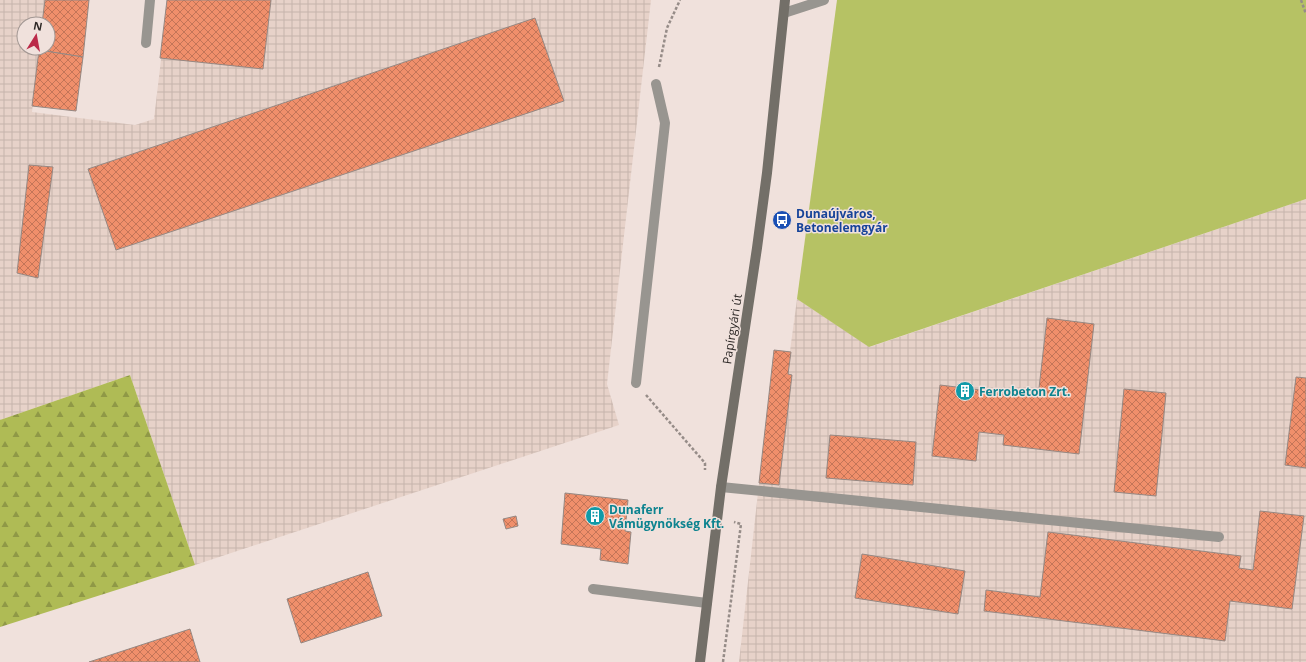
<svg xmlns="http://www.w3.org/2000/svg" width="1306" height="662" font-family="'Open Sans',sans-serif">
	<defs>
		<pattern id="industrial-grid" width="8" height="8" patternUnits="userSpaceOnUse"><rect width="8" height="8" fill="#e7d2c9"/><path d="M0 4h8M4 0v8" fill="none" stroke="#c6b4ac"/></pattern>
		<pattern id="forest-firs" width="22" height="20" patternUnits="userSpaceOnUse"><rect width="22" height="20" fill="#afbb55"/><path d="M5 1l3.5 6h-7zM16 11l3.5 6h-7z" fill="#8f9846"/></pattern>
		<pattern id="building-cross-hatch" width="8" height="8" patternUnits="userSpaceOnUse"><rect width="8" height="8" fill="#f08f6b"/><path d="M0 0l8 8M0 8l8-8" fill="none" stroke="#c37558"/></pattern>
	</defs>
	<rect width="100%" height="100%" fill="#f0e1dc"/>
	<g fill="url(#industrial-grid)" fill-rule="evenodd">
		<path d="M0,0h89l-6,57 -44,-7 -7,62 103,13 19,-6 14,-119h483l-44,384 12,41 -424,140 -65,-190 -130,45zM24,24h24v24h-24z"/>
		<polygon points="1306,199 1306,662 739,662 774,350 790,351 797,299 870,347"/>
	</g>
	<polygon fill="url(#forest-firs)" points="130,375 195,565 0,627 0,420"/>
	<polygon fill="#b6c264" points="837,0 1306,0 1306,199 869,347 797,299"/>
	<g fill="url(#building-cross-hatch)" stroke="#958883">
		<polygon points="45,0 89,0 83,57 39,50 39,48 48,48 48,24 42,24"/>
		<polygon points="167,0 271,0 263,69 160,58"/>
		<polygon points="535,18 564,101 116,250 88,169"/>
		<polygon points="39,50 83,57 76,111 32,106"/>
		<polygon points="29,165 53,167 38,278 17,273"/>
		<polygon points="1047,318 1094,324 1079,454 1003,445 1004,435 979,432 976,461 932,456 940,385 1038,397"/>
		<polygon points="774,350 791,352 788,374 792,375 779,485 759,483"/>
		<polygon points="1296,377 1306,378 1306,468 1285,465"/>
		<polygon points="1124,389 1166,393 1156,496 1114,492"/>
		<polygon points="830,435 916,442 913,485 826,478"/>
		<polygon points="565,493 628,500 625,531 631,532 628,564 600,560 601,549 561,544"/>
		<polygon points="1260,511 1304,516 1292,609 1230,601 1225,641 984,611 986,590 1040,597 1048,532 1241,556 1239,568 1253,570"/>
		<polygon points="516,516 518,526 506,529 503,519"/>
		<polygon points="862,554 965,571 958,614 855,598"/>
		<polygon points="368,572 382,616 301,643 287,599"/>
		<polygon points="190,629 200,662 89,662"/>
	</g>
	<g fill="none" stroke-linecap="round" stroke-linejoin="round">
		<g stroke="#968c88" stroke-width="2.5" stroke-dasharray="3 2" stroke-linecap="butt">
			<polyline points="1301,0 1306,14"/>
			<polyline points="659,67 667,28 680,0"/>
			<polyline points="646,395 705,463 705,470"/>
			<polyline points="723,662 741,524 734,522"/>
		</g>
		<g stroke="#989590" stroke-width="10">
			<polyline points="784,13 824,0"/>
			<polyline points="146,43 150,0"/>
			<polyline points="636,383 665,123 656,84"/>
			<polyline points="721,487 1219,537"/>
			<polyline points="593,589 707,603"/>
		</g>
		<polyline stroke="#736f68" stroke-width="10" points="700,662 721,487 757,248 767,173 785,0"/>
	</g>
	<defs>
		<g id="bus-disc" transform="scale(1)"><circle r="9.5" fill="#1a4fb4" stroke="#f0e1dc"/><path d="M-5-6H5V4H4V6H2V4H-2V6H-4V4H-5ZM-3.5-4V0h7V-4ZM-3.5 1.2v1.5H-2V1.2ZM2 1.2v1.5H3.5V1.2Z" fill="#fff"/></g>
		<g id="building-disc" transform="scale(1)"><circle r="9.5" fill="#0f9aa8" stroke="#f0e1dc"/><path d="M-4-6H4V6H1V3H-1V6H-4ZM-2.5-4.3h1.7v1.8h-1.7ZM.8-4.3h1.7v1.8H.8ZM-2.5-1h1.7V.8h-1.7ZM.8-1h1.7V.8H.8Z" fill="#fff"/></g>
	</defs>
	<g fill-rule="evenodd">
		<use href="#bus-disc" x="782" y="220"/>
		<use href="#building-disc" x="965" y="391"/>
		<use href="#building-disc" x="595" y="516"/>
	</g>
	<g text-anchor="middle" dominant-baseline="central" stroke-width="3" stroke-linejoin="round" paint-order="stroke">
		<g font-size="12" font-weight="bold" fill="#164399" stroke="#f0e1dc" text-anchor="start">
			<text x="796" y="213">Dunaújváros,<tspan x="796" dy="14">Betonelemgyár</tspan></text>
		</g>
		<g font-size="12" fill="#2d2826" stroke="#f0e1dc">
			<text transform="translate(732 329) rotate(-81)">Papírgyári út</text>
		</g>
		<g font-size="12" font-weight="bold" fill="#0d838f" stroke="#f0e1dc" text-anchor="start">
			<text x="979" y="391">Ferrobeton Zrt.</text>
			<text x="609" y="509">Dunaferr<tspan x="609" dy="14">Vámügynökség Kft.</tspan></text>
		</g>
	</g>
	<g transform="translate(36 36) rotate(11)"><circle r="19" fill="#f0e1dc" stroke="#a29793"/>
	<path d="M0-3L7 15L0 10L-7 15Z" fill="#bb2a49"/>
	<text y="-6" font-size="11" font-weight="bold" text-anchor="middle" fill="#2d2826">N</text>
	</g>
</svg>
